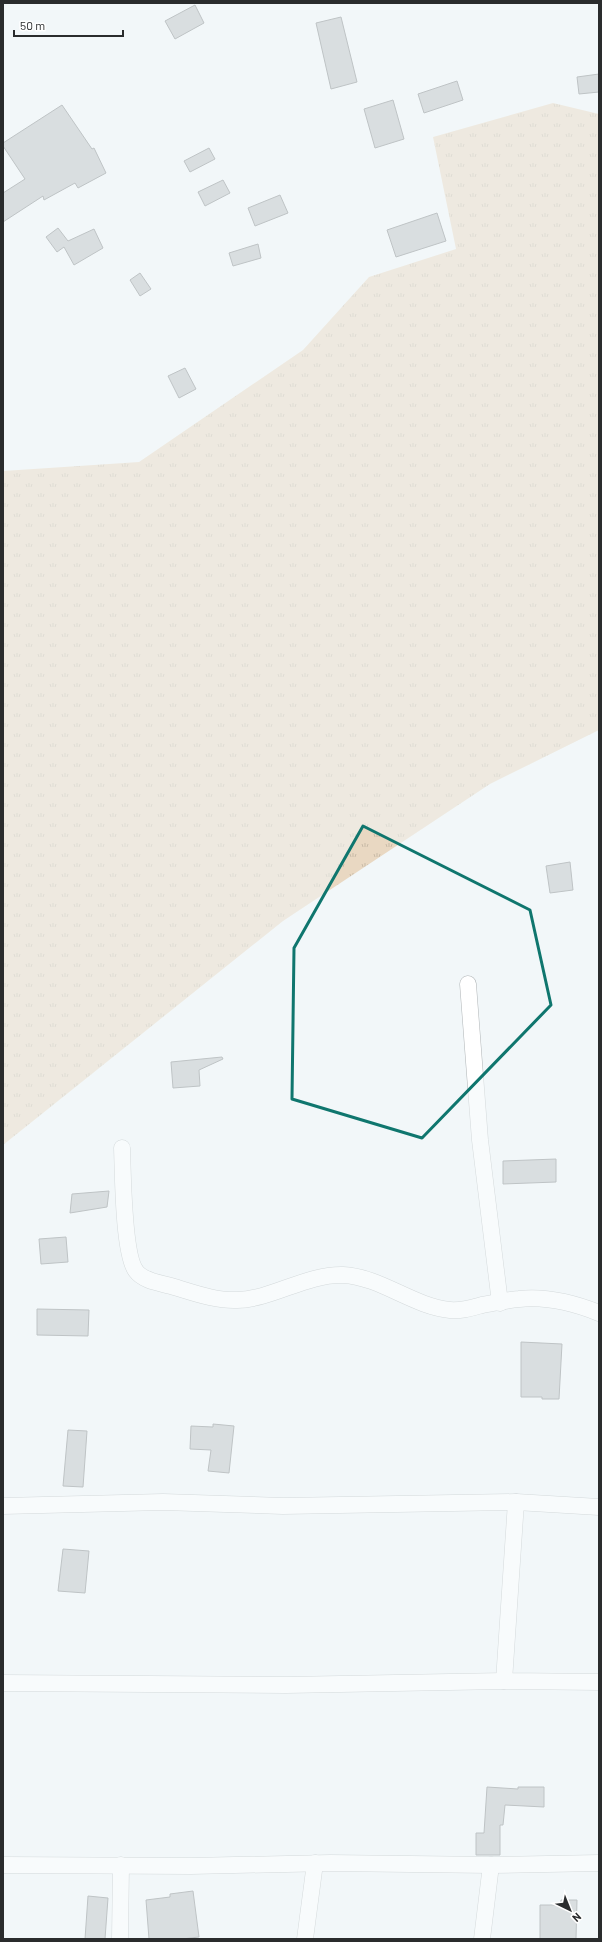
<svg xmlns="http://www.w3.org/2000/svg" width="602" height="1942" font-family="Barlow,sans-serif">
	<defs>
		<pattern id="grass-tufts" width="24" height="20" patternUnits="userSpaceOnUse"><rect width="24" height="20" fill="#e9d8c2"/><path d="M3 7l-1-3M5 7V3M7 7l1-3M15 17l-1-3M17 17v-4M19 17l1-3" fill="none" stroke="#c8baa7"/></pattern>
	</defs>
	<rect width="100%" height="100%" fill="#f2f7f9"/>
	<polygon fill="url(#grass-tufts)" points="553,103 599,114 599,730 490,784 283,921 3,1145 3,471 139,462 303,350 369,277 456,249 433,137"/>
	<g fill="#babfc1" stroke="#808486">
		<polygon points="195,5 204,23 175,39 165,21"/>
		<polygon points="341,17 357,82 331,89 316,23"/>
		<polygon points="599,74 599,92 579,94 577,77"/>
		<polygon points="457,81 463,100 424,113 418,94"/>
		<polygon points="393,100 404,139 375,148 364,109"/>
		<polygon points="62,105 92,149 94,148 106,173 78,188 75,183 44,200 43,196 3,222 3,193 25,179 3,146 3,143"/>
		<polygon points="209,148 215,159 190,172 184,161"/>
		<polygon points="223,180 230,193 205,206 198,192"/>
		<polygon points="280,195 288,213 255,226 248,208"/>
		<polygon points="437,213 446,241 396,257 387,230"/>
		<polygon points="58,228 68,241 94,229 103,248 74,265 64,247 57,252 46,237"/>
		<polygon points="258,244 261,258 233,266 229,253"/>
		<polygon points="140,273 151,289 140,296 130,280"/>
		<polygon points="185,368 196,389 179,398 168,376"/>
		<polygon points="570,862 573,890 550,893 546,866"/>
		<polygon points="222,1057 223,1059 199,1070 200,1086 173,1088 171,1062"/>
		<polygon points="556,1159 556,1182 503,1184 503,1161"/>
		<polygon points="109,1191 107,1207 70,1213 72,1194"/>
		<polygon points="66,1237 68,1262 41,1264 39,1239"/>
		<polygon points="37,1309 89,1310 88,1336 37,1335"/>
		<polygon points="521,1342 562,1344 559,1399 542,1399 542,1397 521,1397"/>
		<polygon points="213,1424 234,1426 229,1473 208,1471 211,1450 190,1449 191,1426 213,1427"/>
		<polygon points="68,1430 87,1431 83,1487 63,1486"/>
		<polygon points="63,1549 89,1551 85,1593 58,1591"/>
		<polygon points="487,1787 518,1789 518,1787 544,1787 544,1807 505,1805 503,1825 500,1825 500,1855 476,1855 476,1833 484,1833"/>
		<polygon points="193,1891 199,1937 182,1939 149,1939 146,1900 170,1897 170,1894"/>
		<polygon points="88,1896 108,1898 105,1939 85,1939"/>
		<polygon points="561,1900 577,1900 576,1939 540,1939 540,1905 560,1905"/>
	</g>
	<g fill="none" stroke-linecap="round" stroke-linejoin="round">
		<g stroke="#b0b5b7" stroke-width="17">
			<g id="minor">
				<polyline points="468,984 480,1140 500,1303"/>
				<path d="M122,1148c1,24 1,106 14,123 7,10 24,12 35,15 21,6 44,15 66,14 36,-1 69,-26 106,-25 38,2 69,31 107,35 12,1 21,-2 32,-5 12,-2 25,-5 37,-6 27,-3 55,4 80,14"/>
				<polyline points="516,1502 504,1681 599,1682"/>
				<polyline points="3,1506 163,1502 283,1506 516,1502 599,1507"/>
				<polyline points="3,1683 286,1685 504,1681"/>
				<polyline points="3,1865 191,1866 330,1863 491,1865 599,1863"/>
				<polyline points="120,1939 121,1865"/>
				<polyline points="305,1939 315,1863"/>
				<polyline points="482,1939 491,1865"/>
			</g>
		</g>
		<use href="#minor" stroke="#fff" stroke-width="16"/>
	</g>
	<path d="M0 0H602V1942H0ZM363,826l167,84 21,95 -129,133 -130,-39 2,-151z" fill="#f2f7f9" fill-opacity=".55" fill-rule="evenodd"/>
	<path fill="none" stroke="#0f766e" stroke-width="3" stroke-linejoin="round" d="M363,826l167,84 21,95 -129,133 -130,-39 2,-151z"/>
	<rect width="602" height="1942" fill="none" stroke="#2a2c2d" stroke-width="8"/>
	<g transform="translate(570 1910) rotate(137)" stroke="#ffffff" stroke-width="3" paint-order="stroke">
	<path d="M0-3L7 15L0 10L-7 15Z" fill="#2a2c2d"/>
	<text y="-6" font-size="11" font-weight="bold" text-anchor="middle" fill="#2a2c2d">N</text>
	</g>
	<path d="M14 30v6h109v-6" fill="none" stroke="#2a2c2d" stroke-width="2"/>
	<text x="20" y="30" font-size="12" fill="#2a2c2d" stroke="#ffffff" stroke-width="3" paint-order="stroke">50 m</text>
</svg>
